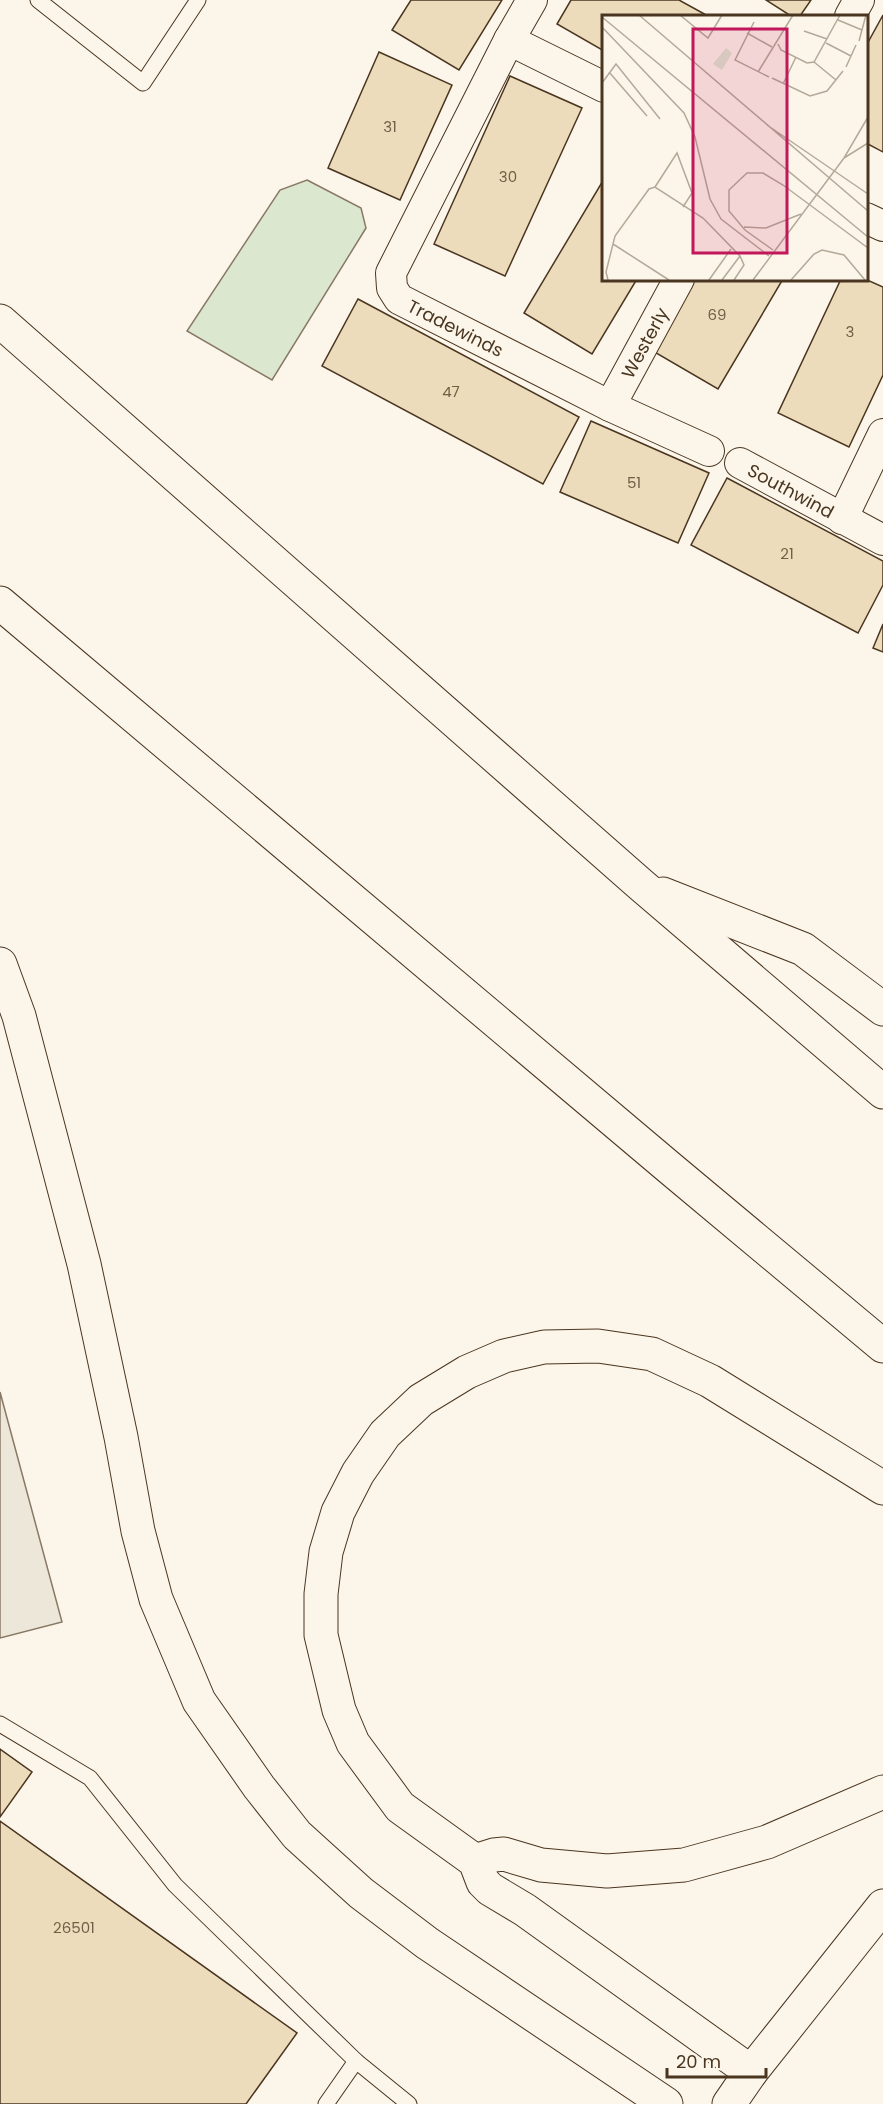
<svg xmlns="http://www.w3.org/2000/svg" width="883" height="2104" font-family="Poppins,sans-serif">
	<rect width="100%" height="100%" fill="#fbf6e9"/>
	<polygon fill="#dce7d0" stroke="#887966" stroke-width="1.5" points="307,180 361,208 366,228 272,380 187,331 280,190"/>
	<polygon fill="#ede7d9" stroke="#887966" stroke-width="1.5" points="0,1392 62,1622 0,1638"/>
	<g fill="#ecdcbc" stroke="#4a3520" stroke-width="1.5">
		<polygon points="411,0 502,0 459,70 392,30"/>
		<polygon points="571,0 679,0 708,16 604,16 604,51 557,24"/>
		<polygon points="766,0 811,0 800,16 791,16"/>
		<polygon points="883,15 883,152 866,143 866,46"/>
		<polygon points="379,52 452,85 400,200 328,168"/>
		<polygon points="510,76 582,108 505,276 434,244"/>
		<polygon points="604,179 604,279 637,279 592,354 524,313"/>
		<polygon points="693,279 783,279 718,389 651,350"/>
		<polygon points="841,279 865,279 883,287 883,375 849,447 778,413"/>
		<polygon points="358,299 579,417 543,484 322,366"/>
		<polygon points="591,421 709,473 678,543 560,492"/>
		<polygon points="727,478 883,561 883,585 858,633 691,545"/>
		<polygon points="883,624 883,652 873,648"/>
		<polygon points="0,1749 32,1772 0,1817"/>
		<polygon points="0,1821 297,2033 246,2104 0,2104"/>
	</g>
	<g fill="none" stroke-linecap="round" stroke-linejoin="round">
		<g stroke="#4a3520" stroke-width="17">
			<g id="lane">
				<polyline points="38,0 143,83 198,0"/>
				<polyline points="0,1724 90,1778 175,1885 356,2061 409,2104"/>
				<polyline points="326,2104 356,2061"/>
			</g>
		</g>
		<g stroke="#4a3520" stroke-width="32">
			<g id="street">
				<path id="s1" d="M532,0l-23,40 -118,233 1,15 7,11 211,107 99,45"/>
				<polyline points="850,16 859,0"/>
				<polyline points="509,40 604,87"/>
				<polyline points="866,218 883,226"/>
				<path id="s2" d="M610,406l69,-127"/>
				<path id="s3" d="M740,463l143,77"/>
				<polyline points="842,519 883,434"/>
			</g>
		</g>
		<g stroke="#4a3520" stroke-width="35">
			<polyline id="primary" points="729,2104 751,2072 883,1906"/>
		</g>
		<g stroke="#4a3520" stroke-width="35">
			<g id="highway">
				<polyline points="0,321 640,884 883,1092"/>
				<polyline points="0,603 671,1169 883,1346"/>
				<polyline points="663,894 803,949 883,1009"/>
				<polyline points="0,964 19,1016 84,1264 121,1437 138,1531 156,1599 199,1701 259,1787 297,1835 361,1893 427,1943 666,2104"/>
				<polyline points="475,1861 494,1855 504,1854 541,1865 607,1871 684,1865 767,1842 883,1792"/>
				<polyline points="751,2072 525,1910 490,1889 483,1882 475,1861 400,1807 353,1743 339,1710 321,1635 321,1594 326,1552 338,1512 358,1473 385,1434 421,1400 467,1372 504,1356 544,1347 598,1346 652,1354 710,1381 883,1488"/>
			</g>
		</g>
		<use href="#lane" stroke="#fbf6e9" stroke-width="15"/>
		<use href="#street" stroke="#fbf6e9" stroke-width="30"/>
		<use href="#primary" stroke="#fbf6e9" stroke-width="33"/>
		<use href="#highway" stroke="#fbf6e9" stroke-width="33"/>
	</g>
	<g text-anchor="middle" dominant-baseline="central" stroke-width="4.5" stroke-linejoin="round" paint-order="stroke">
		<g font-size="15" fill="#725f47">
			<text x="390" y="126">31</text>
			<text x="508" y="176">30</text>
			<text x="717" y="314">69</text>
			<text x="850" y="331">3</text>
			<text x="451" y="391">47</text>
			<text x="634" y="482">51</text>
			<text x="787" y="553">21</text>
			<text x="74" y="1927">26501</text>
		</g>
		<g font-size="18" fill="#4a3520" stroke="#fbf6e9">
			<text stroke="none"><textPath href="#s1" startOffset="399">Tradewinds</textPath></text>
			<text stroke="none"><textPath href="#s2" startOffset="72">Westerly</textPath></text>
			<text stroke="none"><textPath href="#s3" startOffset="58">Southwind</textPath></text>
		</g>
	</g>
	<g transform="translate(602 15)">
		<rect width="266" height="266" fill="#fbf6e9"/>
		<path d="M124,33l6,5 -10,17 -9,-6z" fill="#dce7d0"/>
		<path fill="none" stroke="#b4a999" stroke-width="1.5" d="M37,0l229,196M78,0l28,23 14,-23M0,2l266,220M236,5l24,10M152,7l-19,38 34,17M0,12l82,86 11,24 15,62 11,20 48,37M202,16l23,8M145,18l25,14M257,26l7,-26M224,28l25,13M176,29l3,6 26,13 7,-1 26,-47M212,47l22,18M244,52l10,-22M7,57l38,44M156,57l35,-57M170,63l38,18 17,-5 16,-20M0,68l14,-19 44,55M181,69l13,-27M165,110l101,69M242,143l24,-15M53,172l22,-34 15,40 -9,14M142,212l22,1 35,-14M11,229l56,36M171,235l-28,-20 -16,-19v-21l18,-17h16l20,12 85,63M6,265l-2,-8 9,-36 34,-47 6,-2 48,31 37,38 4,9 -10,15M107,265l22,-31M120,265l18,-24M151,265l91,-122 24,-41M189,265l23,-26 8,-4 22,5 21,25"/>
		<path fill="#c2185b" fill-opacity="0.15" stroke="#c2185b" stroke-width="3" d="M91,14h94v224h-94z"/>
		<rect width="266" height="266" fill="none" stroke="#4a3520" stroke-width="3"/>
	</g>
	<path d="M667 2068v9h99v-9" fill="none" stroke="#4a3520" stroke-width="3"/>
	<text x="676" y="2068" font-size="18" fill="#4a3520" stroke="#fbf6e9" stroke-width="4.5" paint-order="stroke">20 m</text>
</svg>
